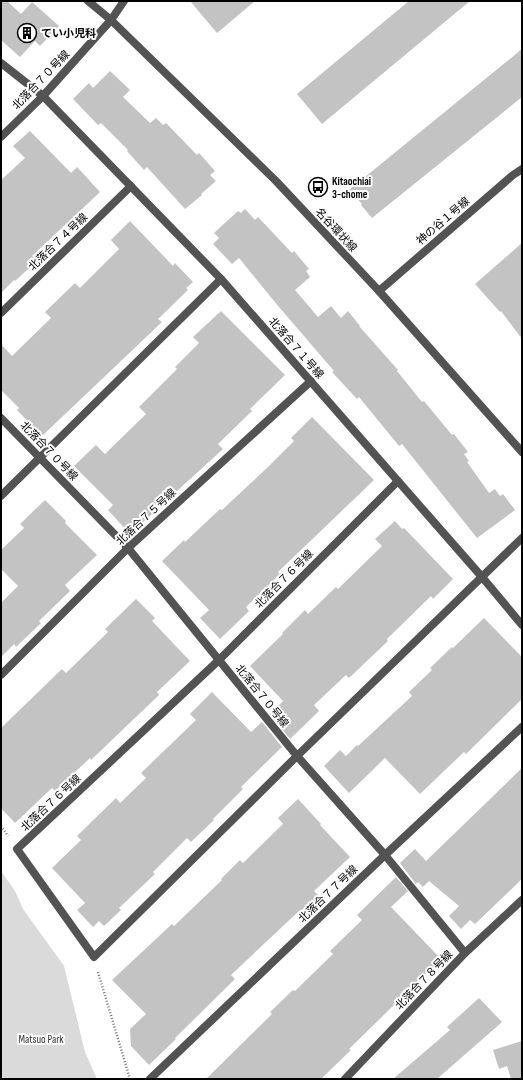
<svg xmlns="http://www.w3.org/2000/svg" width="523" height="1080" font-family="'Sofia Sans Condensed','Noto Sans JP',sans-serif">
	<rect width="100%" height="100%" fill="#fff"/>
	<polygon fill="#dadada" points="1,871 15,891 23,909 64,966 85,1052 97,1079 1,1079"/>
	<g fill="#c3c3c3">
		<polygon points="1,1 7,1 21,14 32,2 59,26 40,46 35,41 20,57 1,40"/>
		<polygon points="190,1 255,1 217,33"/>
		<polygon points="409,1 470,1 322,124 297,94"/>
		<polygon points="522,49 522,97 372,218 361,205 362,204 349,190"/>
		<polygon points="110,71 130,90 123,97 150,123 156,118 163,125 166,123 197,155 199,153 215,171 210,175 216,181 201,194 202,195 185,209 147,167 144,170 127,151 128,150 101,123 98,125 73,99 89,83 93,88"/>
		<polygon points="30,131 71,173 77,167 100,192 32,256 37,261 15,281 14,280 1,293 1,180 25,158 13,146"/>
		<polygon points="245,209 255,220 258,217 292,253 294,251 309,269 306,271 310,277 295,290 318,317 331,306 341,318 348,311 360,326 359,326 398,370 397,371 422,402 424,401 452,435 454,434 468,452 464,454 469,461 467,462 489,493 495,489 500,496 503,494 515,510 477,538 402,444 399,446 359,397 357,399 332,372 334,371 279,307 239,258 232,264 213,244 219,238 214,233 238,211 241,213"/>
		<polygon points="130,221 173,266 175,263 193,282 186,288 188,290 158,319 162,322 42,436 17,410 19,408 1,390 1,344 12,356 51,318 45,312 75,283 80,288 119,249 111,240"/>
		<polygon points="522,243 522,339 501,311 500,312 475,284"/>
		<polygon points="221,311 285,375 250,409 252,411 218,444 223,449 130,534 108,510 113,505 74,466 96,445 105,454 146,414 139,407 177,369 175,367 199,343 193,337"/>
		<polygon points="312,417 374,480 278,572 280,574 246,607 249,611 220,639 200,618 209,610 162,561 184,540 185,542 220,509 222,510 269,466 294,441 291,438"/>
		<polygon points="45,500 66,521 65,523 97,555 65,585 70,591 39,621 41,623 16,647 14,644 1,657 1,603 18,586 1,569 1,550 24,528 20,524"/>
		<polygon points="395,521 402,529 404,528 453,579 433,599 431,596 387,639 388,641 349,678 346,675 314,705 319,711 290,739 270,714 283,701 250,666 283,634 282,633 305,610 308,614 336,587 338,589 382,546 375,539"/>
		<polygon points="136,599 155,618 152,621 190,661 157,692 159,695 91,760 90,758 55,791 52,788 15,823 1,808 1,728 62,669 66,673 108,632 105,629"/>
		<polygon points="484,618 522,657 522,699 466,754 464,752 420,794 385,758 349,793 324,766 340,750 346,756 357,745 358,746 412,696 409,692 432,670 430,668 452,647 453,648"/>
		<polygon points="212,692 251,732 262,722 282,747 241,787 243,789 213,819 214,820 191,842 187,838 153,872 155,874 119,908 121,910 104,926 99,921 93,927 77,910 85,903 52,868 81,840 77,836 116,798 120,803 146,778 141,773 196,720 190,714"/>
		<polygon points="522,768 522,879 475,924 470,920 461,929 449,916 459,906 429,881 423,887 418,882 416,884 400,863 415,849 426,861"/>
		<polygon points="298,799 321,824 320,825 350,857 314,891 318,895 301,911 300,910 231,975 235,979 175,1038 176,1039 149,1065 131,1046 130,1029 146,1014 112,980 172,924 174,926 222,880 221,879 240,860 243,863 283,824 278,818"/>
		<polygon points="396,877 408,891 391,907 441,959 349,1049 351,1050 321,1079 206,1079 272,1014 270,1012 293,990 295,991 333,954 330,951 362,920 357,915"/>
		<polygon points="479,998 502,1022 437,1079 393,1079 450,1030 447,1027"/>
		<polygon points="522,1041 522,1079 511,1079 507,1066 499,1069 493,1050"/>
	</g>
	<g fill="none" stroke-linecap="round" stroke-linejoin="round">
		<g stroke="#757575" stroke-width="2.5" stroke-dasharray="1 2" stroke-linecap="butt">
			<polyline points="1,826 8,836"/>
			<polyline points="98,972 130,1079"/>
		</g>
		<g stroke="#535353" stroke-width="8">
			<polyline points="1,63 43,96 221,279 482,577 522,625"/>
			<polyline points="1,137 43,96 111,20"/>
			<polyline points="1,313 131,186"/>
			<polyline points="1,418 128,548 297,756 522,538"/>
			<polyline points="398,481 219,660 17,849 94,957 297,756 385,855 465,953"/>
			<polyline points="1,496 221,279"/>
			<polyline points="1,675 128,548 311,381"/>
			<polyline points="150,1079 385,855 522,727"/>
			<polyline points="345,1079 465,953 522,900"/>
		</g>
		<g stroke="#535353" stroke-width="8">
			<polyline points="88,1 111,20 276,181 379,291 522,452"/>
			<polyline points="111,20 124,1"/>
			<polyline points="379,291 513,175 522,169"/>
		</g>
	</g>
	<defs>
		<g id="building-ring" transform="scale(1)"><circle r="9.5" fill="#fff" stroke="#000" stroke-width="1.5"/><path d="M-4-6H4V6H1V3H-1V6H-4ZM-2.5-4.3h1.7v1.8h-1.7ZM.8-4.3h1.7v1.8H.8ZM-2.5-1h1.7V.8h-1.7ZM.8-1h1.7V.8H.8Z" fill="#000"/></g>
		<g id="bus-ring" transform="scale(1)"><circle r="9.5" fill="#fff" stroke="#000" stroke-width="1.5"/><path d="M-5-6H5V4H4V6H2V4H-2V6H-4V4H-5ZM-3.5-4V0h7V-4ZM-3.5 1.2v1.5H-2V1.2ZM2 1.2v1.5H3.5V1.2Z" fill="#000"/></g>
	</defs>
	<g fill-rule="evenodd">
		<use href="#building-ring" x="27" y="33"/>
		<use href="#bus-ring" x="318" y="187"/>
	</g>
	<g text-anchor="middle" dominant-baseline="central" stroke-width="4" stroke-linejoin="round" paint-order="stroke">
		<g font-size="11" font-weight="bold" fill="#000" stroke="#fff" text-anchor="start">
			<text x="41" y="33">てい小児科</text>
			<text x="332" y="181">Kitaochiai<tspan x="332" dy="13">3-chome</tspan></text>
		</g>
		<g font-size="11" fill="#000" stroke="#fff">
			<text transform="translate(41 80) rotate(-46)">北落合７０号線</text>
			<text transform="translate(443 221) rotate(-41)">神の谷１号線</text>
			<text transform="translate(336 230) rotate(47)">名谷環状線</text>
			<text transform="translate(58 242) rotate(-44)">北落合７４号線</text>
			<text transform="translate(296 348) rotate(49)">北落合７１号線</text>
			<text transform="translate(49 451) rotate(46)">北落合７０号線</text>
			<text transform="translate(146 517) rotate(-43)">北落合７５号線</text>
			<text transform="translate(284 579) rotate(-45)">北落合７６号線</text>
			<text transform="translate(262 696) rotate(51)">北落合７０号線</text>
			<text transform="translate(51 803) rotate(-43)">北落合７６号線</text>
			<text transform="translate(328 894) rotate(-44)">北落合７７号線</text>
			<text transform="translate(424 980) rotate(-46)">北落合７８号線</text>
		</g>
		<g font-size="11" fill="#313131" stroke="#fff">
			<text x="41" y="1039">Matsuo Park</text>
		</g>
	</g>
	<rect width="523" height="1080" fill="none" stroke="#000000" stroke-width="4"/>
</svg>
